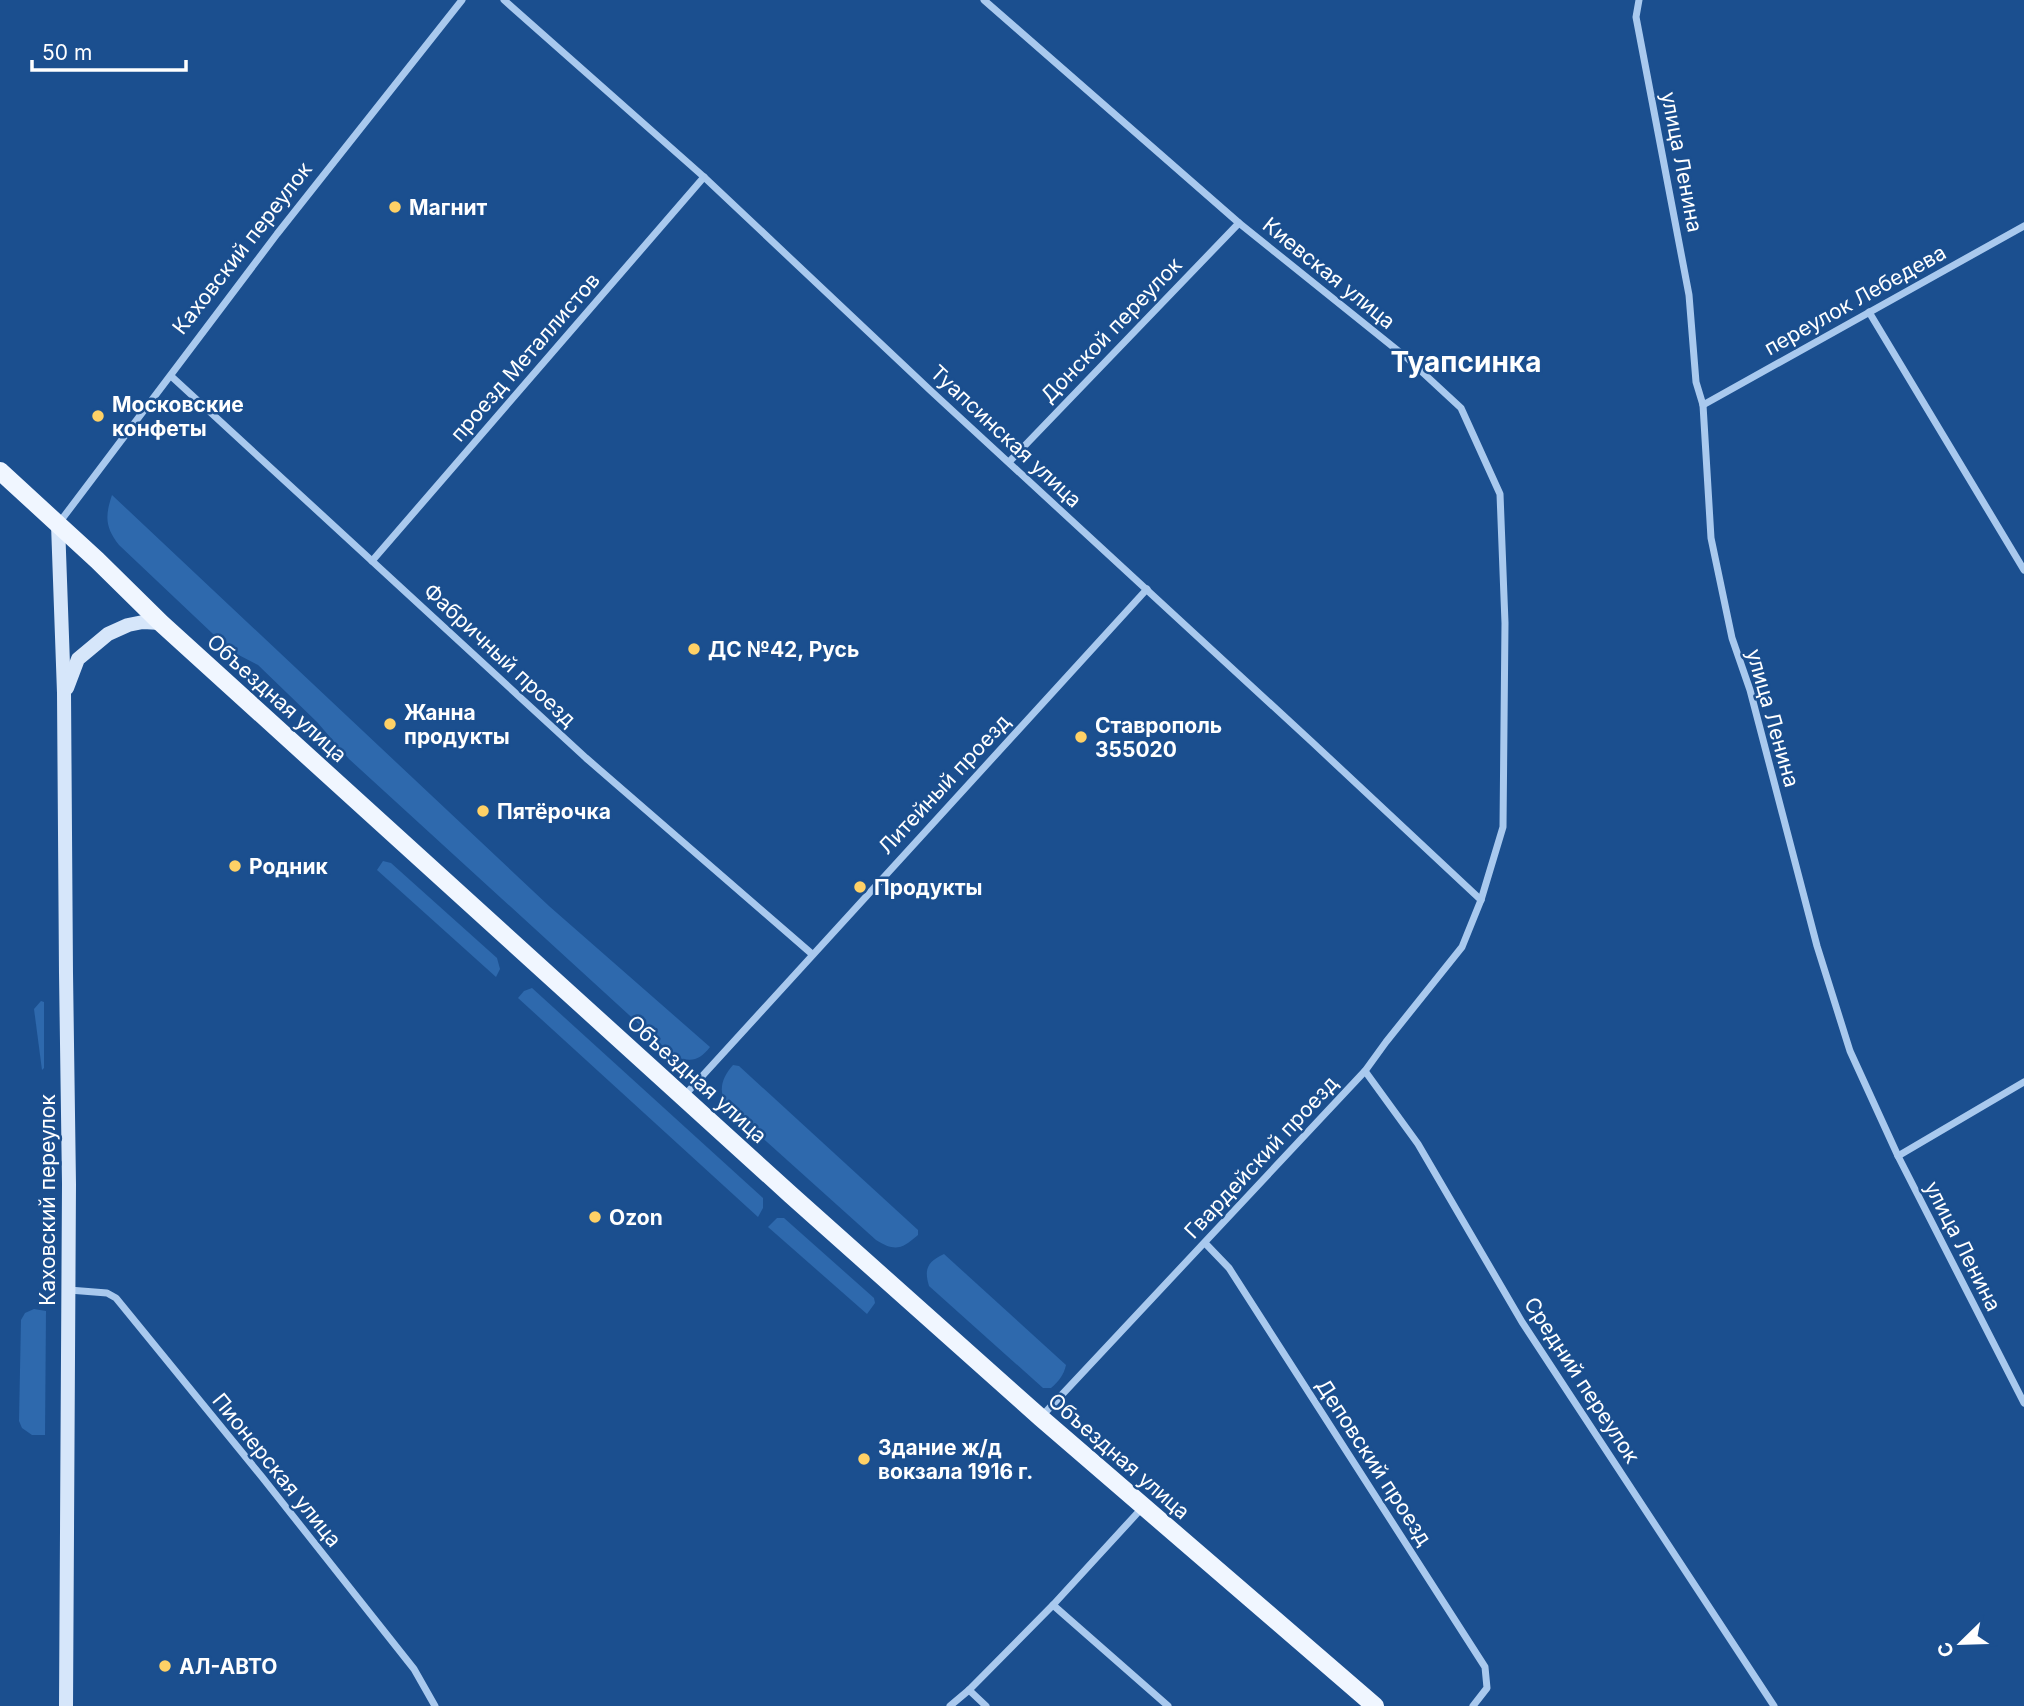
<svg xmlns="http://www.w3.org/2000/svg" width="2024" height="1706" font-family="Inter,sans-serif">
	<rect width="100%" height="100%" fill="#1b4f8f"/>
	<g fill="#2e69ad">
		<path d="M112,495l437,411 161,141c-11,14 -18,15 -35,10l-326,-298 -32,-37 -59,-57 -27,-14 -112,-106c-14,-18 -14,-29 -7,-50z"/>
		<polygon points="383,861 391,863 497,958 500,969 496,977 377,870"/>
		<polygon points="532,988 763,1198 763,1208 758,1217 518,998 524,991"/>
		<polygon points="41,1001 44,1002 44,1068 42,1070 34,1009"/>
		<path d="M733,1065l6,1 179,164v5c-16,14 -23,17 -42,5l-150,-135c-8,-16 -4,-27 7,-40z"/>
		<polygon points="777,1218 784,1218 874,1298 875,1303 867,1314 768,1227"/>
		<path d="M944,1254l122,111c-2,10 -8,17 -15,23h-8l-114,-102c-5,-17 -2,-24 15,-32z"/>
		<polygon points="34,1309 46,1311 45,1435 32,1435 22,1428 19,1421 21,1320 25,1313"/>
	</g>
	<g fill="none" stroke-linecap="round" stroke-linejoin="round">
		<g stroke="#a9c9ee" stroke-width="7">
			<polyline points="504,0 704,177 931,391 1312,742 1481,900"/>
			<polyline points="984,0 1239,223 1407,358 1461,408 1500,494 1505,623 1503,827 1481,900 1462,947 1386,1042 1365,1071 1041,1417"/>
			<polyline points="1639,0 1636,17 1689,295 1696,382 1703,405 1711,538 1732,638 1750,690 1817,946 1850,1051 1898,1156 2024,1403"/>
			<polyline points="1869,312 2024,570"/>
			<polyline points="171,376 586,758 812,954"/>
			<polyline points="1703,405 2024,226"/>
			<polyline points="1009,462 1239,223"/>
			<polyline points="59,523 277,234 462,0"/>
			<polyline points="372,561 704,177"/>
			<polyline points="1365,1071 1418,1144 1522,1322 1774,1706"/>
			<polyline points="684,1096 1147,589"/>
			<polyline points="1898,1156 2024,1082"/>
			<polyline points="1205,1243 1229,1268 1485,1667 1487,1688 1473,1706"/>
			<polyline points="69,1290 107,1293 116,1298 262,1477 414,1669 435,1706"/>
			<polyline points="1053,1605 1168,1706"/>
			<polyline points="969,1690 986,1706"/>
			<polyline points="950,1706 969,1690 1053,1605 1142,1508"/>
		</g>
		<g stroke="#d6e6fa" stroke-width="14">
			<polyline points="58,524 64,693 66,973 69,1184 66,1706"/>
			<polyline points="67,688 78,659 108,634 128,625 143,622 161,623"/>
		</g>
		<polyline stroke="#f0f6ff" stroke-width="18" points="0,471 97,560 161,623 791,1195 1041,1418 1375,1706"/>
	</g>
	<g fill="#ffd166" stroke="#1b4f8f" stroke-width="2.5">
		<circle cx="395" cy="207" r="7"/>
		<circle cx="98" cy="416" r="7"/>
		<circle cx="694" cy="649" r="7"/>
		<circle cx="390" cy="724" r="7"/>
		<circle cx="1081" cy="737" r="7"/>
		<circle cx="483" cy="811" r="7"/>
		<circle cx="235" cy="866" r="7"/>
		<circle cx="860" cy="887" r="7"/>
		<circle cx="595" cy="1217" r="7"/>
		<circle cx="864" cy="1459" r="7"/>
		<circle cx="165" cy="1666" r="7"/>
	</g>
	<g text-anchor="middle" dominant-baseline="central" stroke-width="5" stroke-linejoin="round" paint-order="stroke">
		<g font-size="21" fill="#fff" stroke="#1b4f8f">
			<text transform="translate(1682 162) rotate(79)">улица Ленина</text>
			<text transform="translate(242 248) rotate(-52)">Каховский переулок</text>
			<text transform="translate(1329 273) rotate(39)">Киевская улица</text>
			<text transform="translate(1855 300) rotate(-29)">переулок Лебедева</text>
			<text transform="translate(1111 330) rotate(-46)">Донской переулок</text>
			<text transform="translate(525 357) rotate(-49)">проезд Металлистов</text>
			<text transform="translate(1006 436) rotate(43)">Туапсинская улица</text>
			<text transform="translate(500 655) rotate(43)">Фабричный проезд</text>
			<text transform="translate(277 698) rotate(42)">Объездная улица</text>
			<text transform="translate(1773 718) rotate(74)">улица Ленина</text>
			<text transform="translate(944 784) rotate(-47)">Литейный проезд</text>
			<text transform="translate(697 1079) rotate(42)">Объездная улица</text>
			<text transform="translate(1261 1157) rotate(-47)">Гвардейский проезд</text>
			<text transform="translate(47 1200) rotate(-90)">Каховский переулок</text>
			<text transform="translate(1963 1246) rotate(63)">улица Ленина</text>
			<text transform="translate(1582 1380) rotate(57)">Средний переулок</text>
			<text transform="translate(1119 1456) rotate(41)">Объездная улица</text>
			<text transform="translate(1374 1462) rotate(57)">Деповский проезд</text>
			<text transform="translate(277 1470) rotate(51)">Пионерская улица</text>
		</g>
		<g font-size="21" font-weight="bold" fill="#fff" stroke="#1b4f8f" text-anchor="start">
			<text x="409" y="207">Магнит</text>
			<text x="112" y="404">Московские<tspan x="112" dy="24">конфеты</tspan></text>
			<text x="708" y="649">ДС №42, Русь</text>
			<text x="404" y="712">Жанна<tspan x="404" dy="24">продукты</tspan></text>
			<text x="1095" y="725">Ставрополь<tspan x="1095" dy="24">355020</tspan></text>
			<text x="497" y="811">Пятёрочка</text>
			<text x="249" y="866">Родник</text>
			<text x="874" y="887">Продукты</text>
			<text x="609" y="1217">Ozon</text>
			<text x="878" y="1447">Здание ж/д<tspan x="878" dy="24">вокзала 1916 г.</tspan></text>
			<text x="179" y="1666">АЛ-АВТО</text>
		</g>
		<g font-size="28" font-weight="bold" fill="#fff" stroke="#1b4f8f">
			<text x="1466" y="362">Туапсинка</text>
		</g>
	</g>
	<g transform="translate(1961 1643) rotate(247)" stroke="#1b4f8f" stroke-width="5" paint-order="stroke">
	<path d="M0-5L12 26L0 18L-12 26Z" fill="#ffffff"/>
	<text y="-10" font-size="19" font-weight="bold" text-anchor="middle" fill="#ffffff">С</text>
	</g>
	<path d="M32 60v10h154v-10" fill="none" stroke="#ffffff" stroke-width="3.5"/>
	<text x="42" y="60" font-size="21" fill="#ffffff" stroke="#1b4f8f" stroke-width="5" paint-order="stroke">50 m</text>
</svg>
